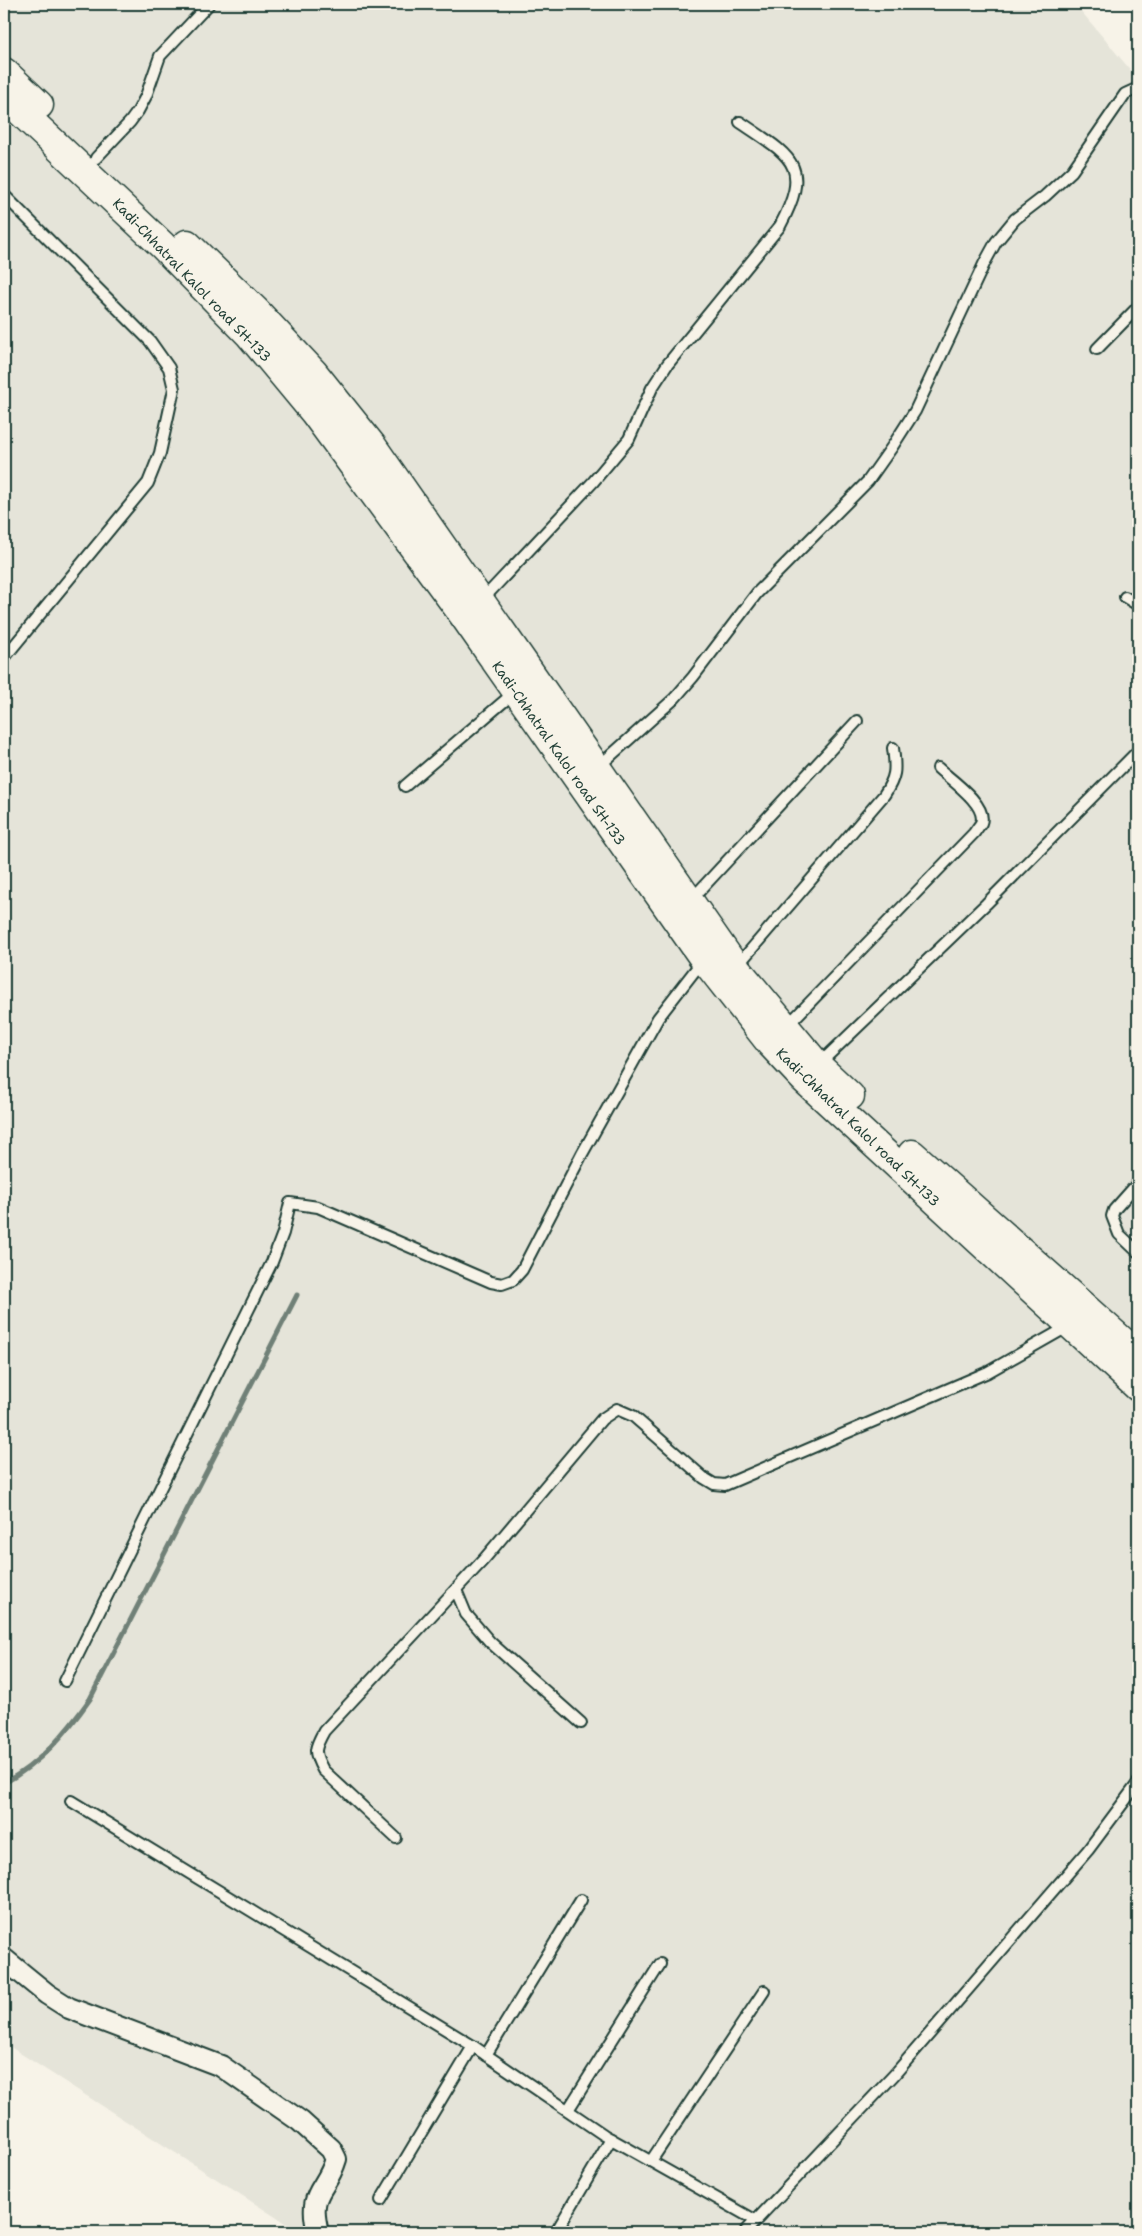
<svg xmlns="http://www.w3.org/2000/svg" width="1142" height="2236" font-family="'Shantell Sans',sans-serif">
	<rect width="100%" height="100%" fill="#f7f3e8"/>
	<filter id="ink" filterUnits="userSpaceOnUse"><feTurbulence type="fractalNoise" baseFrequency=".02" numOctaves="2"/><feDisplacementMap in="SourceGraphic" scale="10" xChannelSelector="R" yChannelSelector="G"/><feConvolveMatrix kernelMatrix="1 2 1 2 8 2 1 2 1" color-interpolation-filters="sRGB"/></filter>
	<g filter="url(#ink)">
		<polygon fill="#e5e4d9" points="4,4 1075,4 1138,79 1138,2232 299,2232 12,2048 4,2034"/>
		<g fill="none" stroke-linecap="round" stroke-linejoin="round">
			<path stroke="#6f8077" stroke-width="5" d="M4,1783c37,-20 62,-50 86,-84l207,-404"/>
			<g stroke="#1f3d34" stroke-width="14">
				<g id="lane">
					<polyline points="96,158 130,122 138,111 146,96 160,56 209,4"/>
					<polyline points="4,195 150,341 169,368 174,389 160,453 148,483 4,658"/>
					<polyline points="1097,349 1138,307"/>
					<polyline points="1125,597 1138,605"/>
					<path d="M482,600l111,-118 36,-43 23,-51 15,-23 113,-139c33,-62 10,-70 -40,-104"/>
					<polyline points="598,767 674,699 693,677 757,593 868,481 892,447 915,411 985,262 996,242 1015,219 1045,196 1072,171 1125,94 1138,88"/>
					<polyline points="405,786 516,691"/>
					<polyline points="691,900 857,721"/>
					<path d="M736,967l148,-172c12,-18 12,-25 9,-47"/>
					<path d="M786,1027l188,-194c2,-3 5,-7 7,-10 7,-18 -31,-44 -43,-55"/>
					<polyline points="818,1065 986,904 1138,751"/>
					<polyline points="1138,1183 1114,1210 1112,1216 1119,1234 1138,1252"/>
					<polyline points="456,1590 466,1614 490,1642 581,1723"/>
					<polyline points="65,1681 272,1262 283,1233 290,1203 318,1207 491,1282 502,1284 513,1280 522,1270 582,1154 658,1018 703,960"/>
					<polyline points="71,1801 473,2046 604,2135 755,2220"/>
					<path d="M396,1838l-73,-68c-10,-18 -9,-21 1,-39l161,-173 117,-139 15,-10 16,7 71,62 10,6 11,1 263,-113 81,-46"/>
					<polyline points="486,2055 581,1900"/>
					<polyline points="568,2110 660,1964"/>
					<polyline points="651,2161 764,1991"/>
					<polyline points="381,2200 473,2046"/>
					<polyline points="556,2232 611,2139"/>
					<polyline points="745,2232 894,2075 1088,1850 1138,1783"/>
				</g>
			</g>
			<g stroke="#1f3d34" stroke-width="24">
				<path id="street" d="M4,1959l43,35 22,14 152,58 79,55 31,28 5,10c-10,34 -29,31 -18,73"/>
			</g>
			<g stroke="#1f3d34" stroke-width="31">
				<g id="primary">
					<polyline points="4,72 39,105"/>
					<polyline points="4,96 162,245 250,335 314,412 464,616 704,959 771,1044 804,1079 1138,1387"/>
					<polyline points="187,244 256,311 313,372 373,447 736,968 817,1065 850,1096"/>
					<polyline points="912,1154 1138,1355"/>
				</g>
			</g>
			<use href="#lane" stroke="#f7f3e8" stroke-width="10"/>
			<use href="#street" stroke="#f7f3e8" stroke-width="20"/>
			<use href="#primary" stroke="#f7f3e8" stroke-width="28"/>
		</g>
	</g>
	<g text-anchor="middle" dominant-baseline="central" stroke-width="4" stroke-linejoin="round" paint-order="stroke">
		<g font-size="14" fill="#1f3d34" stroke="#f7f3e8">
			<text transform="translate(192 280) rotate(46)">Kadi-Chhatral Kalol road SH-133</text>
			<text transform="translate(559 753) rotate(55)">Kadi-Chhatral Kalol road SH-133</text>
			<text transform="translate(858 1127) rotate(44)">Kadi-Chhatral Kalol road SH-133</text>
		</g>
	</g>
	<rect width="1142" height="2236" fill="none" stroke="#f7f3e8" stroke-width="20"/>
	<rect x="10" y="10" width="1122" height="2216" fill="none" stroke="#1f3d34" stroke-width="2" filter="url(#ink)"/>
</svg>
